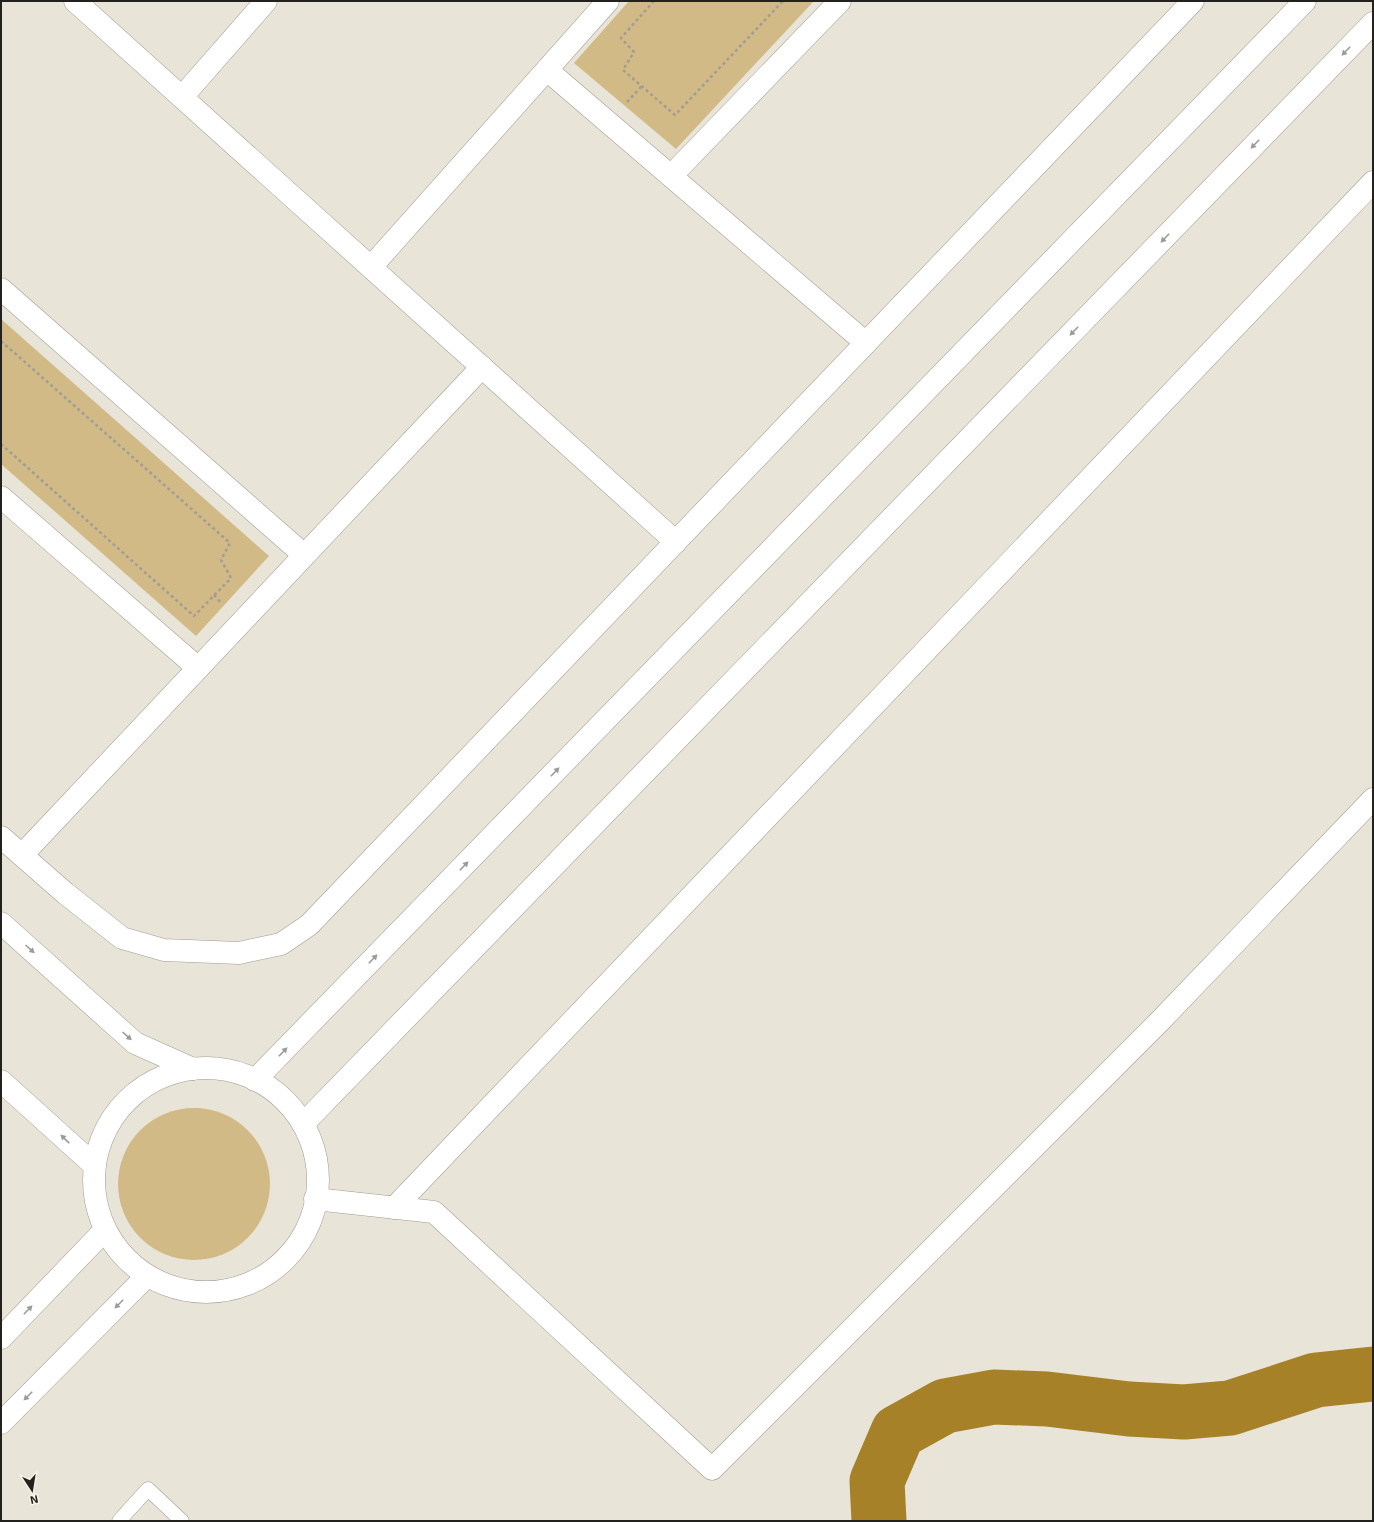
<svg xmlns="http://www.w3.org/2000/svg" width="1374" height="1522" font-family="'Exo 2',sans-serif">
	<rect width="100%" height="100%" fill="#e9e4d8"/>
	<g fill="#d2ba87">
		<polygon points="629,1 814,1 676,149 574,63"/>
		<polygon points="1,319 269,556 196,636 1,464"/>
		<circle cx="194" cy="1184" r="76"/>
	</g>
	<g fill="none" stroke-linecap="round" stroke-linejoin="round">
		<polyline stroke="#a68128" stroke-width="55" points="879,1521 877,1481 898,1432 945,1406 994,1397 1047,1399 1129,1409 1184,1412 1230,1408 1316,1380 1373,1374"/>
		<g stroke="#a09b90" stroke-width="15">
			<polyline id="lane" points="119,1521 148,1489 182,1521"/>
		</g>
		<g stroke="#a09b90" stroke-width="23">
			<g id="street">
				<polyline points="75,1 676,542"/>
				<polyline points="547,70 866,343"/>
				<polyline points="182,97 266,1"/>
				<polyline points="671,176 840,1"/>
				<polyline points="371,267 608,1"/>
				<polyline points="1,289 304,555"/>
				<polyline points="1,497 198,668"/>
				<polyline points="1,837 65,893 122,938 164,950 239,953 281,944 309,925 1193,1"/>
				<polyline points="22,855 482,367"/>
				<polyline points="315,1199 434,1212 712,1469 1159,1022 1373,799"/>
				<polyline points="394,1208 1373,182"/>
			</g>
		</g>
		<g stroke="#a09b90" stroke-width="23">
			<g id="secondary">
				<polyline points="1,923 135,1043 193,1069"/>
				<circle cx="206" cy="1180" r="112"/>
				<polyline points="255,1080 1305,1"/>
				<polyline points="1,1081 94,1165"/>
				<polyline points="303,1124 1373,23"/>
				<polyline points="1,1338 105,1230"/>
				<polyline points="1,1423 147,1276"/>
			</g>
		</g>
		<g stroke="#a19d94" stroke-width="2.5" stroke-dasharray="3 3" stroke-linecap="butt">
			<polyline points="654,1 621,38 634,52 623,70 675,115 783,1"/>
			<polyline points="627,102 642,86"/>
			<polyline points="1,341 230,543 221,560 231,578 194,616 1,444"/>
			<polyline points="214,595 222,604"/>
		</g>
		<use href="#lane" stroke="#fff" stroke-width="14"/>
		<use href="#street" stroke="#fff" stroke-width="22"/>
		<use href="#secondary" stroke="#fff" stroke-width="22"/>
	</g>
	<defs><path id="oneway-solid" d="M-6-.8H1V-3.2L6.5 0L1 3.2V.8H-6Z"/></defs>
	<g fill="#9c9b99">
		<use href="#oneway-solid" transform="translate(1346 51) rotate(134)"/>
		<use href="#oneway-solid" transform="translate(1255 144) rotate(134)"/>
		<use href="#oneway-solid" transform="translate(1165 238) rotate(134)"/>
		<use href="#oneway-solid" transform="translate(1074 331) rotate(134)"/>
		<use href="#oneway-solid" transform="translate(555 772) rotate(-46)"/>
		<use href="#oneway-solid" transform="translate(464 866) rotate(-46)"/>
		<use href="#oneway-solid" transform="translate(30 949) rotate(42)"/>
		<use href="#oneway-solid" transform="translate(373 959) rotate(-46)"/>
		<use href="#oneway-solid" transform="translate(127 1036) rotate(42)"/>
		<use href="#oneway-solid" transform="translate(283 1052) rotate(-46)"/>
		<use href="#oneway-solid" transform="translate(65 1139) rotate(-136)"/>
		<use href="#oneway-solid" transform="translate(119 1304) rotate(135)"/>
		<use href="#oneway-solid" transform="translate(28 1310) rotate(-46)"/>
		<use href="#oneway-solid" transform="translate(28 1396) rotate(135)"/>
	</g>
	<rect width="1374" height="1522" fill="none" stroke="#23211d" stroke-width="4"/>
	<g transform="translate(32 1490) rotate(168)" stroke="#f7f1e6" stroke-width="3" paint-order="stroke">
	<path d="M0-3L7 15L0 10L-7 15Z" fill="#23211d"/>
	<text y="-6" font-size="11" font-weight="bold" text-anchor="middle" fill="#23211d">N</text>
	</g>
</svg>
